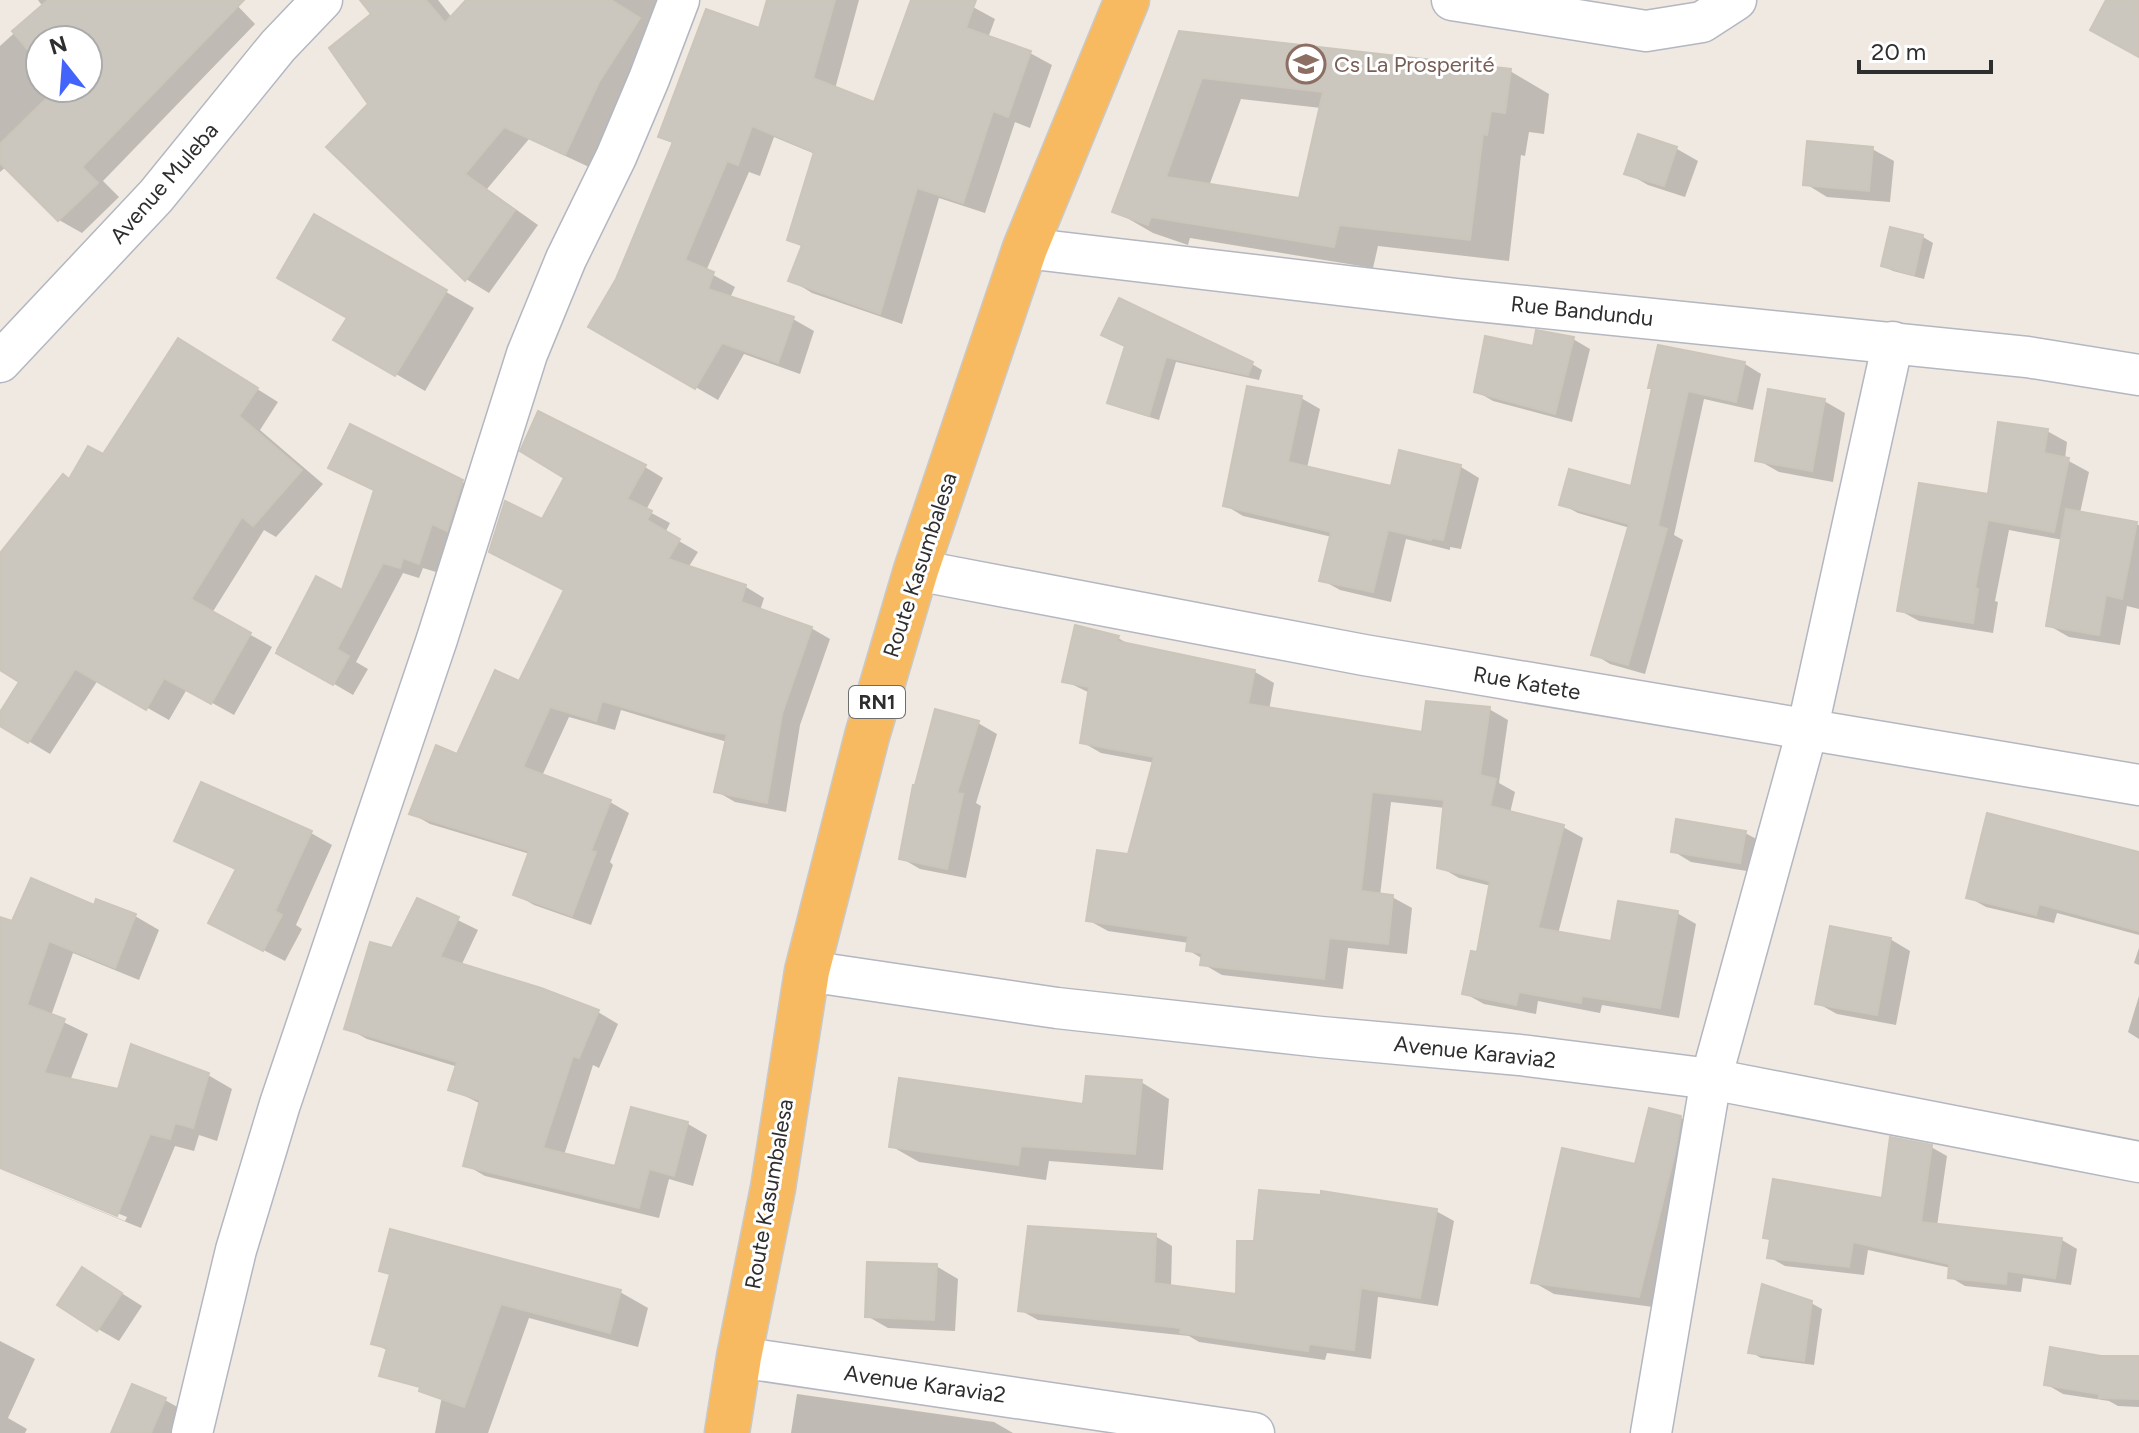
<svg xmlns="http://www.w3.org/2000/svg" width="2139" height="1433" font-family="Figtree,sans-serif">
	<rect width="100%" height="100%" fill="#efe9e1"/>
	<g fill="#0003" fill-rule="evenodd">
		<path d="M38,0h194l23,24 -152,157 16,16 -37,36 -23,-13 -53,-53 -6,5v-126l43,-39zM40,40h48v48h-48z"/>
		<polygon points="375,0 438,0 453,19 469,0 667,0 589,167 529,139 487,189 538,225 489,293 466,279 371,104"/>
		<polygon points="769,0 859,0 835,89 875,105 913,0 954,0 973,7 995,19 988,38 1030,53 1052,65 1030,128 1015,122 985,213 939,198 902,324 812,293 791,280 803,247 789,240 815,154 774,137 760,176 749,172 706,271 735,287 730,298 793,319 814,331 800,374 744,354 718,400 590,326 618,280 674,144 661,136 761,30"/>
		<path d="M1180,33l330,38 39,23 -5,40 -15,-2 -4,24 -4,-1 -12,106 -131,-15 -5,22 -183,-30 -2,7 -35,-12 -38,-22zM1241,99l80,9 -21,92 -91,-14z"/>
		<polygon points="1639,137 1677,149 1698,161 1685,197 1648,185 1627,173"/>
		<polygon points="1872,149 1894,161 1890,202 1827,197 1806,184"/>
		<polygon points="314,216 474,308 425,391 336,339 349,317"/>
		<polygon points="1892,230 1923,237 1933,243 1924,279 1893,271 1883,266"/>
		<polygon points="1573,339 1590,349 1572,422 1493,401 1476,391 1534,348"/>
		<polygon points="1127,346 1252,364 1262,370 1259,380 1176,362 1159,420 1120,408 1110,403"/>
		<polygon points="1659,348 1745,364 1761,374 1753,410 1704,399 1674,535 1683,540 1645,674 1610,664 1594,654 1630,528 1578,513 1561,504 1632,489 1654,389"/>
		<polygon points="200,353 278,402 260,430 323,484 276,537 264,530 212,613 272,647 234,715 187,689 169,720 98,680 50,754 0,724 0,715 21,682 0,668 0,556 71,481 104,457"/>
		<polygon points="1301,398 1320,409 1307,468 1392,489 1401,453 1461,467 1479,478 1461,549 1450,547 1450,550 1406,539 1391,602 1340,590 1322,580 1332,537 1243,516 1225,505"/>
		<polygon points="1824,401 1845,413 1833,482 1779,472 1758,460"/>
		<polygon points="2047,431 2067,442 2065,459 2089,472 2080,513 2139,525 2139,609 2127,606 2120,645 2069,637 2048,625 2063,540 2009,530 1995,601 1998,602 1993,633 1919,621 1899,610 1989,497"/>
		<polygon points="645,467 663,478 646,510 670,523 665,533 698,552 688,568 746,587 764,598 760,611 811,628 830,639 800,725 786,812 735,802 716,791 727,742 621,710 615,730 569,717 542,776 610,802 629,813 610,862 613,865 591,925 534,905 515,894 530,854 430,824 411,813 520,683 566,590 542,522"/>
		<polygon points="462,482 482,493 439,573 423,568 419,578 403,573 356,662 368,669 353,695 276,650 317,579 343,593 376,491"/>
		<polygon points="1118,638 1132,646 1255,672 1274,683 1269,710 1424,735 1489,709 1508,720 1499,783 1515,792 1510,813 1563,827 1583,838 1558,934 1612,943 1677,913 1696,924 1679,1018 1602,1005 1600,1013 1538,1001 1536,1014 1484,1004 1464,993 1479,955 1491,886 1459,878 1440,867 1445,808 1391,802 1380,896 1392,897 1412,908 1407,954 1348,948 1343,989 1222,975 1203,964 1203,959 1188,950 1189,943 1108,931 1088,920 1129,857 1155,763 1101,753 1082,742 1090,693 1065,681"/>
		<polygon points="978,723 997,734 976,803 981,806 966,878 920,869 901,858"/>
		<polygon points="311,833 332,845 296,925 302,929 285,961 232,934 238,871 177,840"/>
		<polygon points="1745,833 1764,843 1759,873 1691,862 1673,851"/>
		<polygon points="2139,877 2139,935 2057,913 2054,923 1986,907 1968,897"/>
		<polygon points="417,900 478,930 461,966 540,990 598,1012 618,1024 599,1068 593,1065 564,1155 616,1168 633,1109 688,1124 707,1135 693,1186 669,1179 659,1218 485,1176 466,1165 481,1104 451,1089 458,1067 367,1039 347,1028 393,951"/>
		<polygon points="95,907 135,916 159,930 139,980 73,953 51,1016 88,1034 70,1081 120,1091 208,1075 232,1089 217,1141 199,1135 194,1151 175,1146 141,1228 0,1171 125,1221 127,1217 0,1166 0,964"/>
		<polygon points="1890,939 1910,951 1896,1025 1837,1014 1817,1003"/>
		<polygon points="2139,948 2139,965 2134,963"/>
		<polygon points="2139,996 2139,1039 2128,1032"/>
		<polygon points="1141,1082 1169,1099 1163,1170 1049,1161 1046,1180 919,1162 891,1146 1085,1106"/>
		<polygon points="1681,1118 1702,1130 1661,1308 1554,1294 1533,1282"/>
		<polygon points="1931,1147 1947,1156 1937,1226 2062,1240 2077,1249 2071,1285 2023,1278 2021,1292 1965,1286 1950,1277 1951,1268 1868,1250 1864,1275 1785,1266 1769,1257 1772,1241 1765,1237 1884,1200"/>
		<polygon points="1436,1211 1454,1221 1438,1306 1378,1297 1371,1359 1327,1353 1325,1360 1199,1342 1189,1336 1038,1320 1020,1310 1155,1236 1172,1246 1171,1287 1238,1296 1256,1243"/>
		<polygon points="936,1266 958,1279 955,1331 888,1328 867,1316"/>
		<polygon points="381,1270 620,1292 648,1308 638,1347 529,1318 488,1433 435,1433 445,1380 373,1343 392,1276"/>
		<polygon points="104,1282 142,1306 119,1341 98,1329"/>
		<polygon points="1811,1303 1822,1309 1814,1365 1761,1358 1751,1352"/>
		<polygon points="0,1341 35,1359 8,1418 27,1429 25,1433 0,1433"/>
		<polygon points="2100,1358 2139,1358 2139,1407 2118,1406 2109,1401 2063,1394 2046,1384"/>
		<polygon points="797,1394 994,1422 1013,1433 791,1433"/>
		<polygon points="165,1400 186,1412 176,1433 113,1433"/>
	</g>
	<g fill="#cbc7bf" stroke="#cbc5ba" stroke-width="2" fill-rule="evenodd">
		<polygon points="48,0 244,0 82,167 98,183 58,221 0,163 0,144 57,88 88,88 88,40 40,40 40,64 12,31"/>
		<polygon points="360,0 426,0 445,23 466,0 611,0 640,18 599,82 565,155 504,127 465,174 515,210 465,281 326,147 368,104 329,48 371,14"/>
		<polygon points="767,0 835,0 813,78 874,102 911,0 976,0 966,28 1031,51 1008,117 993,111 963,203 917,188 880,314 788,281 802,245 787,240 814,152 752,126 738,165 727,161 685,260 714,272 708,289 794,317 778,363 722,343 695,389 588,327 616,279 673,142 658,137 706,9 759,28"/>
		<polygon points="2106,0 2139,0 2139,57 2090,30"/>
		<path d="M1179,31l332,38 -6,44 -14,-2 -4,24 -4,-1 -13,106 -131,-15 -5,22 -183,-30 -3,8 -36,-13zM1202,78l121,14 -24,106 -133,-21z"/>
		<polygon points="1638,134 1677,147 1664,186 1624,174"/>
		<polygon points="1807,141 1873,147 1869,191 1803,185"/>
		<polygon points="314,214 447,290 395,376 333,340 347,318 277,278"/>
		<polygon points="1890,227 1923,235 1914,275 1881,266"/>
		<polygon points="1119,298 1253,362 1248,375 1166,357 1149,416 1107,403 1125,346 1101,335"/>
		<polygon points="1536,330 1574,337 1555,414 1474,392 1485,336 1533,346"/>
		<polygon points="178,338 258,388 239,416 302,470 253,526 242,517 191,599 251,633 211,704 164,678 146,710 75,669 28,743 0,726 0,712 19,682 0,670 0,553 63,474 69,479 88,446 103,454"/>
		<polygon points="1658,345 1745,362 1736,402 1688,391 1658,526 1667,529 1628,665 1591,655 1629,524 1559,505 1569,469 1631,486 1652,388 1648,388"/>
		<polygon points="1247,386 1302,396 1288,462 1391,486 1399,450 1461,465 1443,540 1432,538 1431,540 1388,530 1373,592 1319,581 1331,532 1223,506"/>
		<polygon points="1768,389 1825,399 1812,471 1755,461"/>
		<polygon points="538,411 646,465 627,499 652,511 647,520 680,539 668,559 746,585 741,602 812,627 782,714 767,803 714,792 727,734 705,731 602,701 596,721 550,707 523,767 611,800 591,851 596,852 572,916 513,895 529,851 409,814 436,745 457,754 495,670 519,681 564,590 489,552 505,501 542,519 564,478 520,451"/>
		<polygon points="1998,422 2048,429 2044,453 2069,458 2054,532 1988,520 1975,588 1978,589 1973,623 1897,611 1919,483 1988,494"/>
		<polygon points="350,424 463,480 447,531 432,524 419,564 403,558 400,568 383,563 337,649 349,656 333,685 276,653 316,576 342,590 374,490 328,468"/>
		<polygon points="2066,509 2137,522 2122,599 2106,595 2099,635 2046,626"/>
		<polygon points="1075,625 1119,636 1117,641 1255,670 1248,704 1422,732 1426,701 1490,707 1480,775 1496,779 1490,806 1564,825 1538,928 1611,941 1618,901 1678,911 1660,1008 1582,996 1581,1003 1519,992 1516,1005 1462,994 1471,951 1477,952 1490,881 1437,868 1444,800 1372,792 1361,891 1393,895 1388,944 1329,938 1324,979 1200,965 1202,953 1186,951 1188,936 1086,921 1097,850 1128,854 1154,757 1080,743 1089,687 1062,682"/>
		<polygon points="935,709 979,721 957,793 963,794 947,869 899,859 913,785 915,785"/>
		<polygon points="201,782 312,831 275,911 282,915 263,951 208,923 236,869 174,841"/>
		<polygon points="1987,813 2139,852 2139,931 2039,904 2036,915 1966,898"/>
		<polygon points="1676,819 1746,831 1740,863 1671,852"/>
		<polygon points="31,878 94,905 96,899 136,914 115,968 49,941 27,1005 65,1019 44,1073 118,1089 131,1044 209,1073 193,1128 175,1123 170,1139 150,1134 117,1216 0,1168 0,917 12,921"/>
		<polygon points="417,898 459,917 440,957 541,988 599,1010 579,1058 573,1056 543,1148 615,1166 631,1107 688,1122 674,1176 649,1169 639,1208 463,1166 480,1100 448,1090 457,1062 344,1029 370,942 392,948"/>
		<polygon points="1830,926 1891,938 1877,1015 1815,1004"/>
		<polygon points="1086,1076 1142,1080 1135,1154 1021,1146 1018,1165 889,1147 899,1078 1083,1104"/>
		<polygon points="1649,1108 1681,1116 1675,1153 1639,1297 1531,1283 1562,1148 1635,1164"/>
		<polygon points="1890,1137 1932,1145 1921,1222 2062,1238 2055,1278 2007,1271 2006,1284 1948,1278 1949,1264 1853,1242 1849,1267 1767,1258 1770,1239 1763,1238 1773,1179 1882,1198"/>
		<polygon points="1259,1190 1321,1195 1321,1191 1437,1209 1420,1298 1361,1288 1354,1350 1309,1344 1308,1351 1180,1333 1181,1328 1018,1311 1028,1226 1156,1234 1154,1283 1236,1294 1237,1241 1254,1241"/>
		<polygon points="390,1229 621,1290 610,1333 501,1304 464,1407 419,1391 420,1387 379,1376 387,1348 371,1344 390,1274 379,1271"/>
		<polygon points="867,1262 937,1264 934,1320 865,1317"/>
		<polygon points="82,1267 122,1293 97,1331 57,1305"/>
		<polygon points="1762,1284 1812,1301 1804,1361 1748,1353"/>
		<polygon points="2050,1347 2101,1356 2139,1356 2139,1399 2099,1398 2099,1394 2044,1385"/>
		<polygon points="132,1384 166,1398 151,1433 111,1433"/>
	</g>
	<g fill="none" stroke-linecap="round" stroke-linejoin="round">
		<g stroke="#b4b7c1" stroke-width="43">
			<g id="minor">
				<polyline points="1452,0 1646,31 1702,22 1736,0"/>
				<polyline points="1025,248 1457,299 2027,357 2139,375"/>
				<polyline points="0,362 156,196 278,46 322,0"/>
				<polyline points="916,570 1364,655 2139,785"/>
				<polyline points="807,971 1057,1008 1321,1037 1520,1055 1711,1079 2139,1162"/>
				<polyline points="739,1357 1254,1433"/>
				<polyline points="192,1433 236,1250 280,1104 437,639 527,354 566,259 616,157 649,79 679,0"/>
				<polyline points="1651,1433 1711,1079 1807,731 1893,342"/>
			</g>
		</g>
		<g stroke="#c9c9c9" stroke-width="47">
			<polyline id="trunk" points="727,1433 739,1357 773,1188 807,971 867,736 916,570 1025,248 1127,0"/>
		</g>
		<use href="#minor" stroke="#fff" stroke-width="40"/>
		<use href="#trunk" stroke="#f8ba60" stroke-width="44"/>
	</g>
	<defs>
		<g id="school-ring" transform="scale(2)"><circle r="9.5" fill="#fff" stroke="#8d6e63" stroke-width="1.5"/><path d="M0-5L7-2L0 1L-7-2ZM-4 1L0 2.5L4 1V4Q0 6-4 4Z" fill="#8d6e63"/></g>
	</defs>
	<g fill-rule="evenodd">
		<use href="#school-ring" x="1306" y="64"/>
	</g>
	<g text-anchor="middle" dominant-baseline="central" stroke-width="6" stroke-linejoin="round" paint-order="stroke">
		<rect fill="#fff" stroke="#6d6d6d" stroke-width="2" x="849" y="686" width="56" height="32" rx="6"/>
		<g font-size="20" font-weight="bold" fill="#2e2e2e">
			<text x="877" y="702">RN1</text>
		</g>
		<g font-size="22" fill="#785e54" stroke="#fff" text-anchor="start">
			<text x="1334" y="64">Cs La Prosperité</text>
		</g>
		<g font-size="22" fill="#2e2e2e" stroke="#fff">
			<text transform="translate(164 183) rotate(-49)">Avenue Muleba</text>
			<text transform="translate(1582 311) rotate(6)">Rue Bandundu</text>
			<text transform="translate(920 565) rotate(-72)">Route Kasumbalesa</text>
			<text transform="translate(1527 683) rotate(10)">Rue Katete</text>
			<text transform="translate(1475 1052) rotate(6)">Avenue Karavia2</text>
			<text transform="translate(769 1194) rotate(-80)">Route Kasumbalesa</text>
			<text transform="translate(925 1384) rotate(8)">Avenue Karavia2</text>
		</g>
	</g>
	<g transform="translate(64 64) rotate(343)"><circle r="38" fill="#ffffff" stroke="#ababab" stroke-width="2"/>
	<path d="M0-6L14 30L0 20L-14 30Z" fill="#4264fb"/>
	<text y="-12" font-size="22" font-weight="bold" text-anchor="middle" fill="#2e2e2e">N</text>
	</g>
	<path d="M1859 60v12h132v-12" fill="none" stroke="#2e2e2e" stroke-width="4"/>
	<text x="1871" y="60" font-size="24" fill="#2e2e2e" stroke="#ffffff" stroke-width="6" paint-order="stroke">20 m</text>
</svg>
